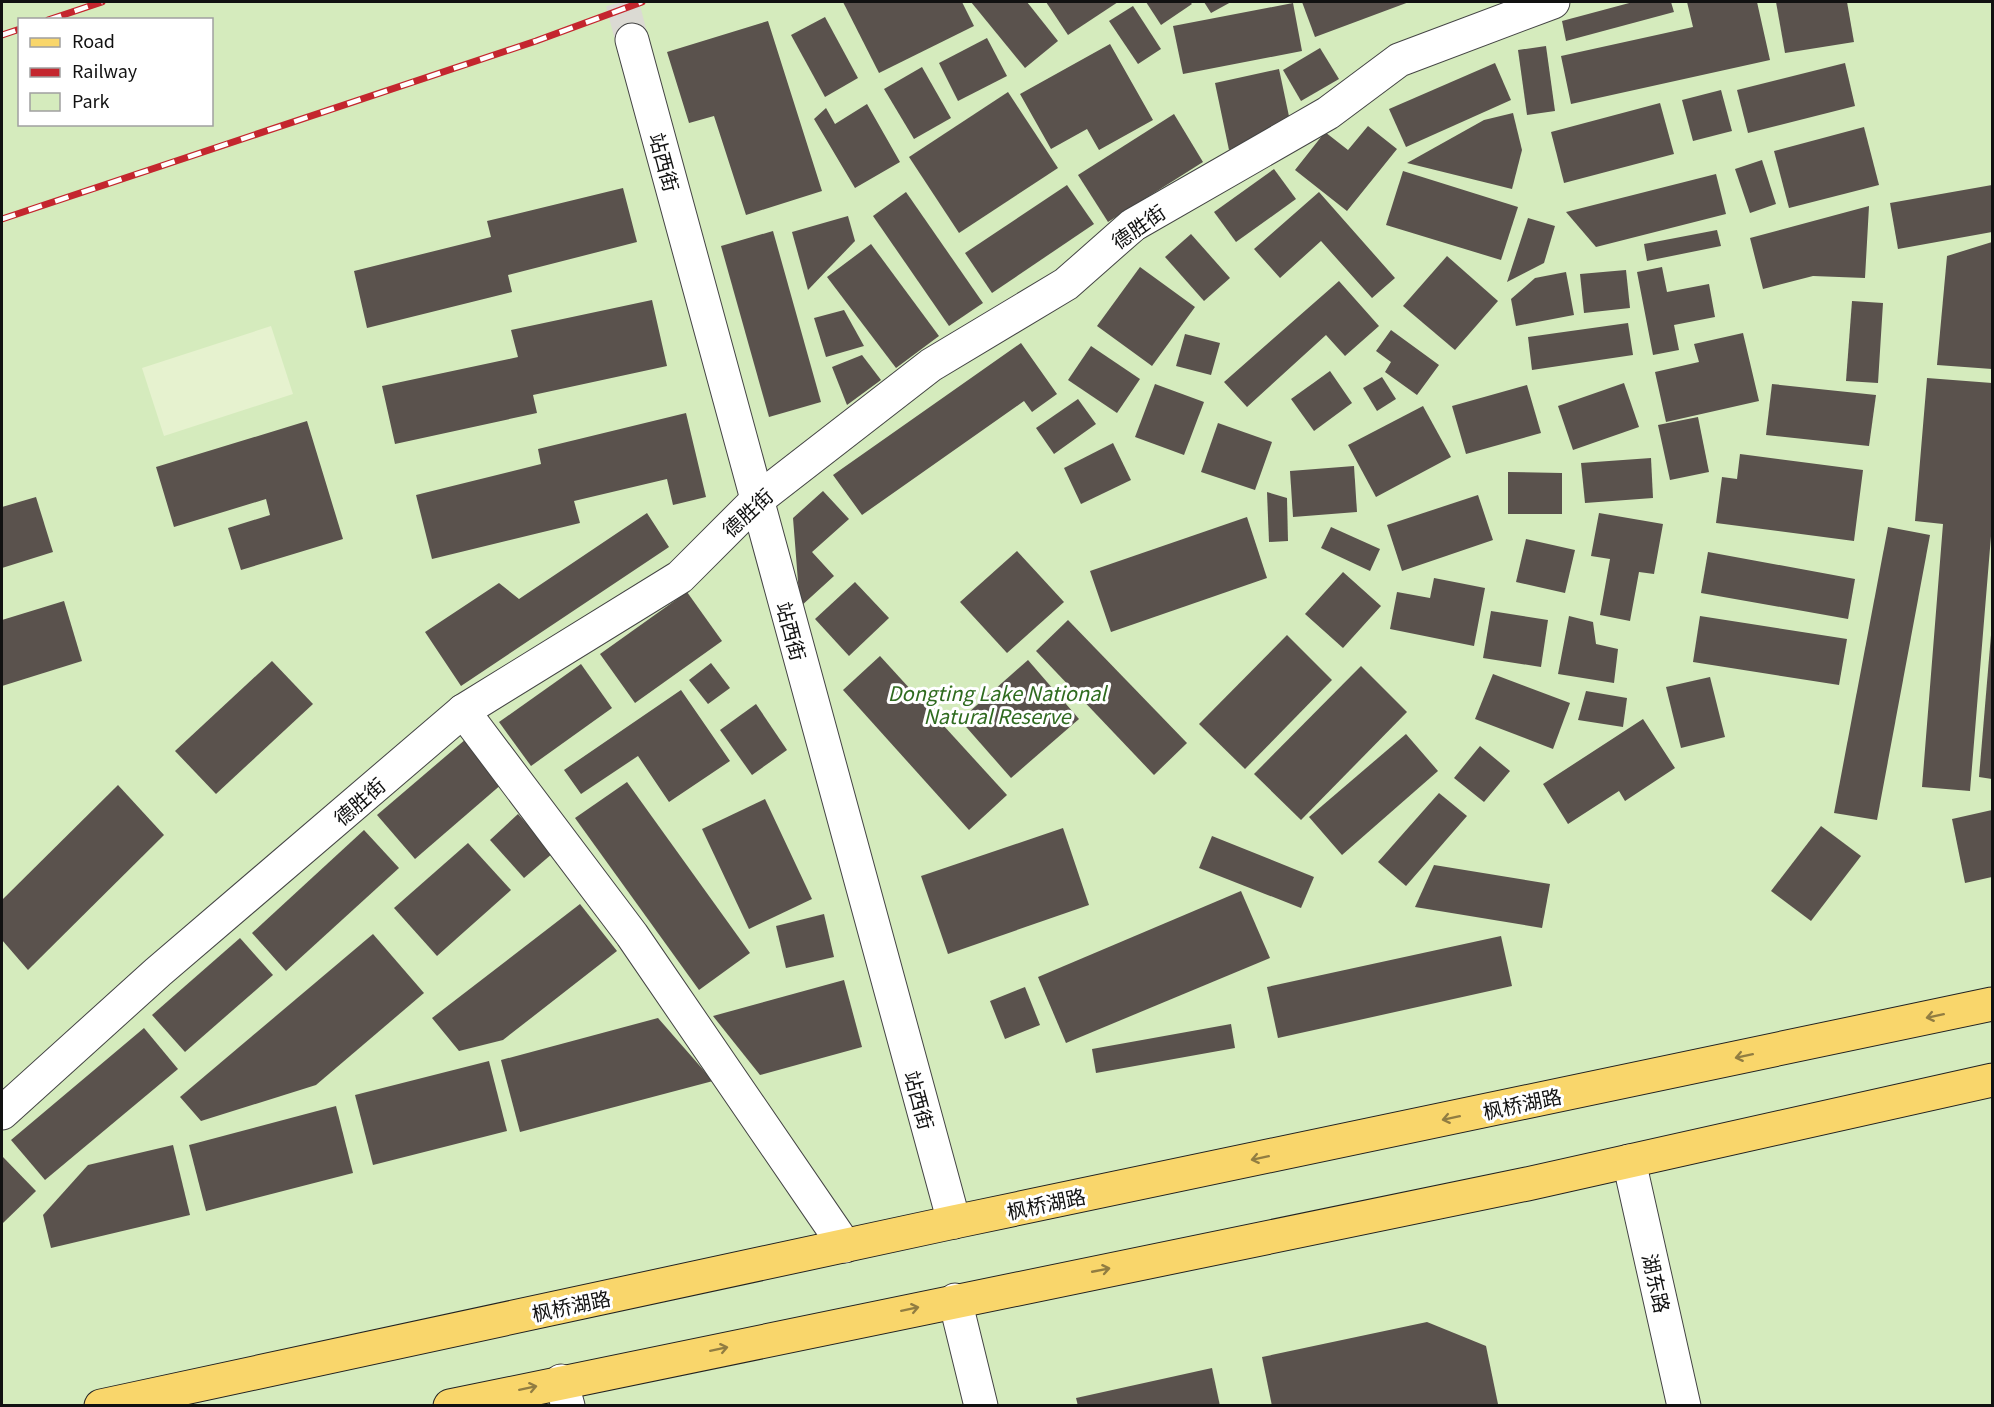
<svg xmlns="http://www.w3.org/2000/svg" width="1994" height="1407" font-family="Georgia,'Noto Sans SC',serif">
	<rect width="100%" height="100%" fill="#fffdf5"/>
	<path fill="#d5ebbd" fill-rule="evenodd" d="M2,2h1990v1403l-1990,1zM20,20h192v104h-192z"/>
	<polygon fill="#e6f2cf" points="271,326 293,394 164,436 142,368"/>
	<g fill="#5a524d">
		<polygon points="843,2 962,2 974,26 879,73"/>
		<polygon points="971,2 1027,2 1058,41 1025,68"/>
		<polygon points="1046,2 1118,2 1068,35"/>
		<polygon points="1146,2 1190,2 1192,4 1161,25"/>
		<polygon points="1204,2 1231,2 1211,13"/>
		<polygon points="1302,2 1409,2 1315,37"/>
		<polygon points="1633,2 1671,2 1674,12 1566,41 1562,21"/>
		<polygon points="1687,2 1757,2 1770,60 1571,104 1561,56 1693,27"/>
		<polygon points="1776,2 1847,2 1854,42 1785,53"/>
		<polygon points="1293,3 1302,51 1183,74 1173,26"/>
		<polygon points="1133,6 1161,49 1138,64 1109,21"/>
		<polygon points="825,17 858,78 825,97 791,35"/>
		<polygon points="768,21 822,191 746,215 714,116 689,123 667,52"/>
		<polygon points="987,38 1007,76 958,101 939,63"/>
		<polygon points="1110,44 1153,120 1099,150 1087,129 1051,149 1020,94"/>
		<polygon points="1546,46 1555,111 1527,115 1518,50"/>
		<polygon points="1320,48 1339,79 1301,101 1283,70"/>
		<polygon points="1495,63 1511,100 1406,147 1389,109"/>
		<polygon points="1845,63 1855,106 1748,133 1737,90"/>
		<polygon points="922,67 951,118 914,139 884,89"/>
		<polygon points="1279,69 1290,121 1229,150 1215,83"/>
		<polygon points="1721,90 1732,131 1693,141 1682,100"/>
		<polygon points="1008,92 1058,168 959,233 909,157"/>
		<polygon points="1660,103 1674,154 1564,183 1551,132"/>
		<polygon points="867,104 900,162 855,188 814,119 826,108 835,124"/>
		<polygon points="1513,113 1522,150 1512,189 1407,163 1484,120"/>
		<polygon points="1174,114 1203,162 1108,222 1078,175"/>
		<polygon points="1368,126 1397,149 1347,211 1295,170 1325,132 1348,150"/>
		<polygon points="1864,127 1879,185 1789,208 1774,151"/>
		<polygon points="1762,160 1776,204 1750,213 1735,169"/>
		<polygon points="1274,169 1296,199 1236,242 1214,212"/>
		<polygon points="1403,171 1518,207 1501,260 1386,225"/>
		<polygon points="1716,174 1726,214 1596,247 1566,212"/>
		<polygon points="1067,185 1094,224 992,293 965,253"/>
		<polygon points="1992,185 1992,232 1898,249 1890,203"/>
		<polygon points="623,188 637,242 508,275 512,292 367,328 354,271 491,237 487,221"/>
		<polygon points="906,192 983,303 949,326 873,216"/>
		<polygon points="1319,192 1395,278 1372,298 1321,241 1280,278 1254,249"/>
		<polygon points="1869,206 1865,278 1813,276 1763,289 1750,238"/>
		<polygon points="848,216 855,241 808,290 792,232"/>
		<polygon points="1528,218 1555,226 1544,263 1507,282"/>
		<polygon points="1717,230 1721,246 1647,261 1644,244"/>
		<polygon points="773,231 821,402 769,417 721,246"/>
		<polygon points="1191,234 1230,278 1204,301 1165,257"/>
		<polygon points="1992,242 1992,369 1937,365 1947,256"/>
		<polygon points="871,244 939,336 896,368 827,277"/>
		<polygon points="1447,256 1498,301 1455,350 1403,306"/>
		<polygon points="1140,267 1195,307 1152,366 1097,326"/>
		<polygon points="1662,267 1667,292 1709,284 1715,317 1674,325 1679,350 1653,355 1637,272"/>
		<polygon points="1626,270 1630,308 1584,313 1580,274"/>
		<polygon points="1566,272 1574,315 1516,326 1511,299 1535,278"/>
		<polygon points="1339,281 1379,326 1345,356 1326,335 1247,407 1224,382"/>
		<polygon points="652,300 667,366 533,395 537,413 395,444 382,386 518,357 511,330"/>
		<polygon points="1852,301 1883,303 1878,383 1846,381"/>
		<polygon points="844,310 864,346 826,357 814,318"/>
		<polygon points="1628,323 1633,355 1532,370 1528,337"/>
		<polygon points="1391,330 1439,365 1417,395 1385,372 1391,362 1376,351"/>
		<polygon points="1743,333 1759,401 1666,422 1655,372 1699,362 1694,344"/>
		<polygon points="1185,334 1220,343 1211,375 1176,366"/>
		<polygon points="1021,343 1057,394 1032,412 1024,401 862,515 833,475"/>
		<polygon points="1091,346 1140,379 1117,413 1068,380"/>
		<polygon points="862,355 881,380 847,405 832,367"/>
		<polygon points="1330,371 1352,403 1314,431 1291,399"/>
		<polygon points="1382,377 1396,399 1377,411 1363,388"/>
		<polygon points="1927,378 1992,383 1992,524 1970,791 1922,787 1943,524 1915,521"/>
		<polygon points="1624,383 1639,427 1573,450 1558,406"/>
		<polygon points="1155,384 1204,402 1184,455 1135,437"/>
		<polygon points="1772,384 1876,395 1869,446 1766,435"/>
		<polygon points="1527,385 1541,433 1466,454 1452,406"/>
		<polygon points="1078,399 1096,424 1054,454 1036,428"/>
		<polygon points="1423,406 1451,457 1376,497 1348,445"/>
		<polygon points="686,413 706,497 673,505 667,479 574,501 580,523 432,559 416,495 541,464 538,449"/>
		<polygon points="1698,417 1709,472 1670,480 1658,425"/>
		<polygon points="307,421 343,539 241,570 228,528 270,515 266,499 174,527 156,467"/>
		<polygon points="1218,423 1272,442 1255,490 1201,472"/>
		<polygon points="1113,443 1131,480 1081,504 1064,468"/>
		<polygon points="1740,454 1863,470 1854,541 1716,523 1722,477 1737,479"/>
		<polygon points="1651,458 1653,498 1585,503 1581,463"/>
		<polygon points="1354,466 1357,512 1293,517 1290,471"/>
		<polygon points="1508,472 1562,473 1562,514 1508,514"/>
		<polygon points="823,491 849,519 812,552 834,576 800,607 793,518"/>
		<polygon points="1267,492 1287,498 1288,541 1269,542"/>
		<polygon points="1478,495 1493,540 1402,571 1387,525"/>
		<polygon points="36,497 53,552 2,568 2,507"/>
		<polygon points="647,513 669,547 461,686 425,632 499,583 519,599"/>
		<polygon points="1599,513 1663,524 1654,574 1639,572 1630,621 1600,615 1610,559 1591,556"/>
		<polygon points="1247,517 1267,578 1111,632 1090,571"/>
		<polygon points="1331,527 1380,549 1370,571 1321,548"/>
		<polygon points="1888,527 1930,535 1877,820 1834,813"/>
		<polygon points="1526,539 1575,550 1565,593 1516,582"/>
		<polygon points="1017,551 1064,602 1007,653 960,602"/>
		<polygon points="1708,552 1855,579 1848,619 1701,593"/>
		<polygon points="1343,572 1381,606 1343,648 1305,614"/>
		<polygon points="1434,578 1485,588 1474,646 1390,629 1397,592 1430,598"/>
		<polygon points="855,582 889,618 849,656 815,619"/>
		<polygon points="687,592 722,641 635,703 600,654"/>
		<polygon points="64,601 82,661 2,686 2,620"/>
		<polygon points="1491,611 1548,620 1541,667 1483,658"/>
		<polygon points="1569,616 1593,622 1596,644 1618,649 1614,683 1558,674"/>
		<polygon points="1700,616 1847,639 1839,685 1693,662"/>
		<polygon points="1068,620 1187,743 1154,775 1036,651"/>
		<polygon points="1287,635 1332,680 1245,769 1199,724"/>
		<polygon points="1991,635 1992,635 1992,779 1979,777"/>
		<polygon points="880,656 1007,795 969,830 843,690"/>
		<polygon points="1028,660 1079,719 1011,778 960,720"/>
		<polygon points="272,661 313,704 216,794 175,751"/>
		<polygon points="711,663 730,688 708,704 689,680"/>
		<polygon points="581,664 612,708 531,766 499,722"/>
		<polygon points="1361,666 1407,712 1301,820 1254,774"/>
		<polygon points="1493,674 1570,703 1553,749 1475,719"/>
		<polygon points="1710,677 1725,737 1681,748 1666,687"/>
		<polygon points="681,690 730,761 669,802 638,756 581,794 564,770"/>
		<polygon points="1586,691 1627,698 1623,727 1578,720"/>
		<polygon points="756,704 787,750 752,775 720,730"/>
		<polygon points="1643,719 1675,768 1625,801 1619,791 1568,824 1543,784"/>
		<polygon points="473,733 510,777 415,859 377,815"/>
		<polygon points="1406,734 1438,771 1342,855 1309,817"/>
		<polygon points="1480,746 1510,771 1484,802 1454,778"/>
		<polygon points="627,782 750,953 699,990 575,818"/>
		<polygon points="118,785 164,835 28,970 2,940 2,900"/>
		<polygon points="1439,793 1467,816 1406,886 1378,862"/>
		<polygon points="765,799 812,899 749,929 702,829"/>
		<polygon points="1992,810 1992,877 1965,883 1952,819"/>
		<polygon points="518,814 553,853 524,878 490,840"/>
		<polygon points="1821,826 1861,856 1811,921 1771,891"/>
		<polygon points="1063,828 1089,905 948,954 921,876"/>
		<polygon points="364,830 399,868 286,971 252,933"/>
		<polygon points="1212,836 1314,877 1301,908 1199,868"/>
		<polygon points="468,843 511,890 437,956 394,908"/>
		<polygon points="1434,865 1550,884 1542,928 1415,907"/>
		<polygon points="1241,891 1270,958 1066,1043 1038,977"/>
		<polygon points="580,904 617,951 503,1040 459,1051 432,1018"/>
		<polygon points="824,914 834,957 786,968 776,926"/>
		<polygon points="373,934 424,993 316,1085 201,1121 180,1097"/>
		<polygon points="1501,936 1512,986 1278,1038 1267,987"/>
		<polygon points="240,938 273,975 185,1052 152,1015"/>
		<polygon points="844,980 862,1047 760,1075 713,1016"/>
		<polygon points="1025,987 1040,1025 1005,1039 990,1001"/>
		<polygon points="658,1018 713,1081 520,1132 501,1060"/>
		<polygon points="1231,1024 1235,1048 1096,1073 1092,1049"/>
		<polygon points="144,1028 178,1069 45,1180 11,1140"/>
		<polygon points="489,1061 507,1131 373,1165 355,1095"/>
		<polygon points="336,1106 353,1173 206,1211 189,1145"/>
		<polygon points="173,1145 190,1215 51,1248 43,1215 88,1165"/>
		<polygon points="2,1156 36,1191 2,1224"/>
		<polygon points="1427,1322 1486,1346 1498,1404 1272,1406 1262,1357"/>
		<polygon points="1212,1368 1220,1406 1078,1406 1076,1398"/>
	</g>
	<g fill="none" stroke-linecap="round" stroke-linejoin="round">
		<polyline stroke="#dbdad3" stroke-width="33" stroke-dasharray="33 16" stroke-linecap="butt" points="622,2 632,40"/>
		<g stroke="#444" stroke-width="35">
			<g id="minor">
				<polyline points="632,40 954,1222"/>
				<polyline points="463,711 632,935 845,1246"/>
				<polyline points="2,1113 158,972 463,711 680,577 757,500 931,365 1066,284 1133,225 1328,113 1399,60 1553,2"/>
				<polyline points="1629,1161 1684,1406"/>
				<polyline points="955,1300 981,1406"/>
				<polyline points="561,1381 568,1406"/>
			</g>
		</g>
		<g stroke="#222" stroke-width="35">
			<g id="major">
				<polyline points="101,1406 954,1222 1992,1004"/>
				<polyline points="450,1406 1527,1184 1992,1080"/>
			</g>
		</g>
		<use href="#minor" stroke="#fff" stroke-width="33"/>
		<use href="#major" stroke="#f9d66b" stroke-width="33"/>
		<g stroke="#c4262e" stroke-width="7">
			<g id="rail">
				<polyline points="48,20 102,2"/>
				<polyline points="2,35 20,29"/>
				<polyline points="2,219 536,41 642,2"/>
			</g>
		</g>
		<use href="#rail" stroke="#fff" stroke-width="4.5" stroke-dasharray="14" stroke-linecap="butt"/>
	</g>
	<defs><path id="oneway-shaft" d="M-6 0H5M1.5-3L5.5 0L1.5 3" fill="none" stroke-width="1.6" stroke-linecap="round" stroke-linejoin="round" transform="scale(1.5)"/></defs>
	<g stroke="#917d42">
		<use href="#oneway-shaft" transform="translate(1935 1016) rotate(168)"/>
		<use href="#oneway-shaft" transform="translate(1744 1056) rotate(168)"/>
		<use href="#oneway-shaft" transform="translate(1451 1118) rotate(168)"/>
		<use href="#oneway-shaft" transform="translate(1260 1158) rotate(168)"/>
		<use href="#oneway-shaft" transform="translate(1101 1270) rotate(-11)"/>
		<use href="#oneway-shaft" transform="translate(910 1309) rotate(-12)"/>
		<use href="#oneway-shaft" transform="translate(719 1349) rotate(-12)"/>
		<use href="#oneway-shaft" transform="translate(528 1388) rotate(-12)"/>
	</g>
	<g text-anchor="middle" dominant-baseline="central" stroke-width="6" stroke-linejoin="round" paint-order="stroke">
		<g font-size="20" fill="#111" stroke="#fff">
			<text transform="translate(665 162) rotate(75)">站西街</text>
			<text transform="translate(1138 226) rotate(-35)">德胜街</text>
			<text transform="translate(747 512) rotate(-43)">德胜街</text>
			<text transform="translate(792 631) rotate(75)">站西街</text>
			<text transform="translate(359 801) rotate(-41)">德胜街</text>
			<text transform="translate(920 1100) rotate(75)">站西街</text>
			<text transform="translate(1522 1103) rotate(-12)">枫桥湖路</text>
			<text transform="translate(1046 1203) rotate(-12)">枫桥湖路</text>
			<text transform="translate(1657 1283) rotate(77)">湖东路</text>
			<text transform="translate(571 1305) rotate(-12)">枫桥湖路</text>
		</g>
		<g font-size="20" font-style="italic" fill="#2f6b1f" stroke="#fff">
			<text x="997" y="692">Dongting Lake National<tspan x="997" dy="23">Natural Reserve</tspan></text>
		</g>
	</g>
	<rect width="1994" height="1407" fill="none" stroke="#111111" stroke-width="6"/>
	<rect x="18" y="18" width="195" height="108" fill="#ffffff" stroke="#a0a0a0" stroke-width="1.5"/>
	<rect x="30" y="38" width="30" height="9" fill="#f9d66b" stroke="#a0a0a0" stroke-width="1.5"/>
	<text x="72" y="48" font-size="18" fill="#111111">Road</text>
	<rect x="30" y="68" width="30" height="9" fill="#c4262e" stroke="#a0a0a0" stroke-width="1.5"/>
	<text x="72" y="78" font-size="18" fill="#111111">Railway</text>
	<rect x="30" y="93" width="30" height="18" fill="#d5ebbd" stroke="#a0a0a0" stroke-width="1.5"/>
	<text x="72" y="108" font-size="18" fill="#111111">Park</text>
</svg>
